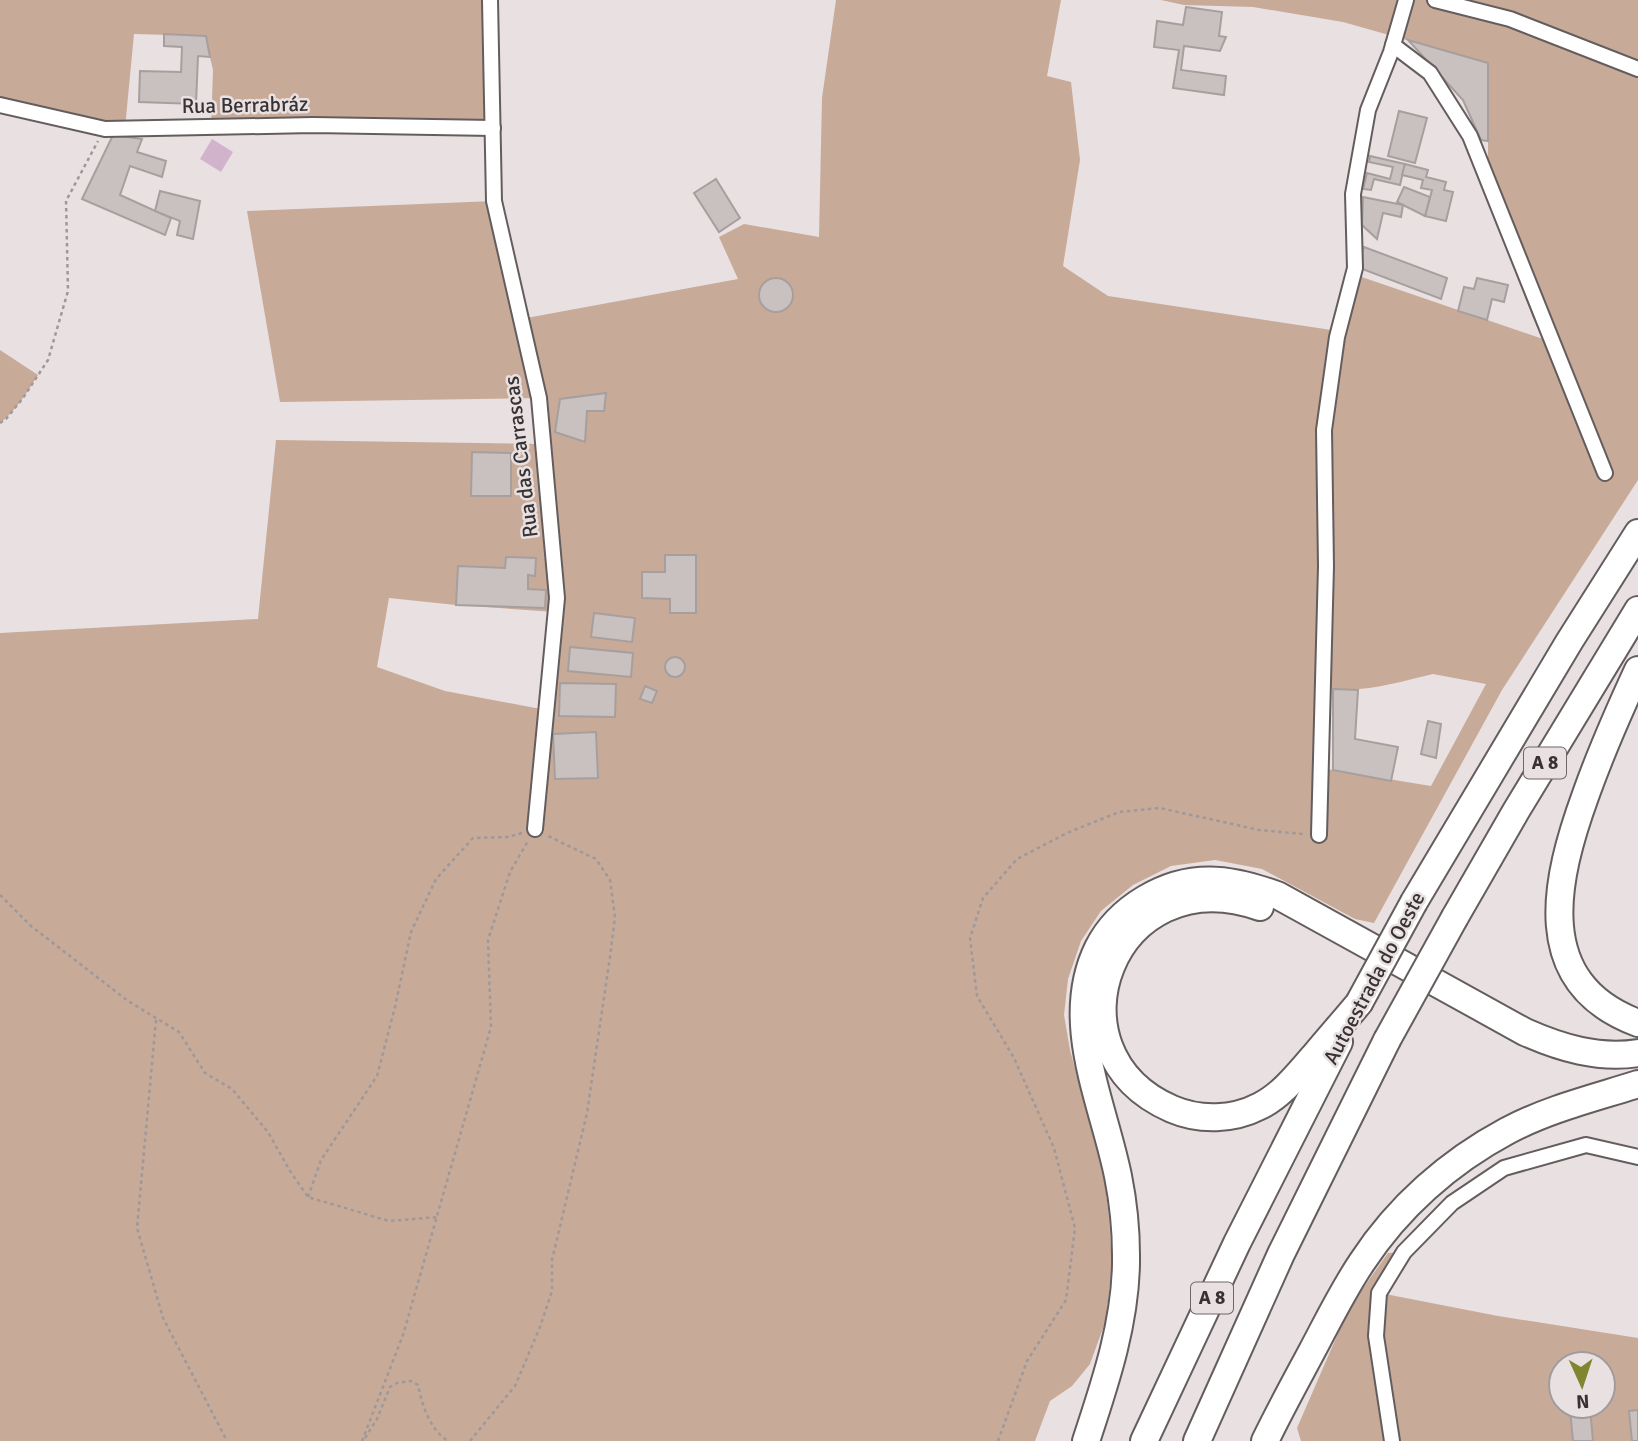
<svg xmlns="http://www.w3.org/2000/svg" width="1638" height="1441" font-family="Signika,sans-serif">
	<rect width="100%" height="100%" fill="#e9e0e1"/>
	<g fill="#c8aa98" fill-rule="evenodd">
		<polygon points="0,0 490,0 493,128 211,127 213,70 205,36 134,34 125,128 0,105"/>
		<path d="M836,0h225l-14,76 24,6 9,78 -17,106 45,30 230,35 15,-57 190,65 -10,-21 -45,-119v-136l-145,-41 -90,-15 -69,-2 -23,-5h477v480l-136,210 -128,233 -19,-4 -93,-50 -47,-9 -44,6 -38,19 -32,26 -20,30 -13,38 -4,36 6,35 34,126 5,41 3,47 -6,56 -16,44 -18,22 -22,15 -15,40h-1035v-808l258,-14 18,-179 266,4 -4,-46 -258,4 -33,-191 247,-10 27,118 217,-40 -19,-42 25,-13 75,13 3,-139zM389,598l67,7 99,7 -9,98 -101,-19 -68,-24zM1433,674l53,10 -55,102 -104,-17 -3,-82c36,8 74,-5 109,-13z"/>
		<path d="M0,350l38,25c-11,17 -22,36 -38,48z"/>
		<path d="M1404,1252l-24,41 118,23 140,22v103h-337l-4,-13 52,-120 39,-55zM1561,1364h42v42h-42z"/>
	</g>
	<polygon fill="#d1b4cc" points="212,139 233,152 221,172 200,159"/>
	<g fill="#c9c1c0" stroke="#a79f9d" stroke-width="2">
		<polygon points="1186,7 1222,12 1219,36 1226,37 1220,51 1184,46 1181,70 1226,76 1224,95 1173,88 1179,50 1154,47 1157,21 1183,25"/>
		<polygon points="164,34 206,36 210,57 198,56 196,104 139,102 140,71 181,72 182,47 164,46"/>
		<polygon points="1408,40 1488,63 1488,141 1481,140 1463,100"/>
		<polygon points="1399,111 1427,118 1415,163 1388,156"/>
		<polygon points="113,135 142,139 137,152 166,161 162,177 130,166 120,195 171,218 165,235 82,199"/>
		<polygon points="1370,156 1405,164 1400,185 1374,179 1371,190 1363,189 1367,173 1390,179 1393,167 1369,162"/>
		<polygon points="1405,164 1428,170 1426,177 1446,182 1444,190 1453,192 1446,221 1425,216 1432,190 1421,188 1423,180 1402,175"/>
		<polygon points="716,179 740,218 719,232 694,193"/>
		<polygon points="1404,187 1430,197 1425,216 1397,202"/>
		<polygon points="160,191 200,201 193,239 177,235 180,221 155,211"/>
		<polygon points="1363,197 1403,205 1401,217 1383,213 1377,239 1362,225"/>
		<polygon points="1364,247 1447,278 1441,299 1357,267"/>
		<polygon points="1477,278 1508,285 1504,302 1492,299 1487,320 1458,311 1464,287 1474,289"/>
		<circle cx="776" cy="295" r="17"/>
		<polygon points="606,393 604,411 587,411 585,442 555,432 560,399"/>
		<polygon points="472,452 511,453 511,496 471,496"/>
		<polygon points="665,555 696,555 696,613 670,613 670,599 642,598 642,572 665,572"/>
		<polygon points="506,557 536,558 535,576 528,575 528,589 546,590 545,608 456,605 458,566 505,568"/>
		<polygon points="594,613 635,618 632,642 591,637"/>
		<polygon points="570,647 633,653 631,677 568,671"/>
		<circle cx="675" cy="667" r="10"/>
		<polygon points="560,683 616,684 615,717 559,716"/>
		<polygon points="645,686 657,691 652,703 640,699"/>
		<polygon points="1333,689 1358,690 1355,739 1398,747 1391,781 1333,770"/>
		<polygon points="1428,721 1441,724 1436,758 1421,754"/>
		<polygon points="596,732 598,778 555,779 553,734"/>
		<polygon points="1590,1408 1593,1441 1573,1441 1570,1410"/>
		<polygon points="1638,1410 1638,1441 1632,1441 1629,1411"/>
	</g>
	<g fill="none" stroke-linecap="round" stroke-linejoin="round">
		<g stroke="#645d5e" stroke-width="18">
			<g id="street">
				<polyline points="490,0 494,201 539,398 557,598 535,829"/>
				<polyline points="1435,0 1510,19 1638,69"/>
				<polyline points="1393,45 1430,73 1470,136 1605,473"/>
				<polyline points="0,105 105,129 313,125 493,128"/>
				<polyline points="1319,835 1326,566 1324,430 1337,337 1355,268 1353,194 1368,110 1391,52 1406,0"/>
				<polyline points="1392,1441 1376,1336 1379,1293 1404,1252 1452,1203 1504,1168 1586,1145 1638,1157"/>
			</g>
		</g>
		<g stroke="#645d5e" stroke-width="30">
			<g id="highway">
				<path d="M1638,670c-19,41 -37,82 -52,124 -31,85 -56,189 52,229"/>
				<polyline points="1414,902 1569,642 1638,533"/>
				<path d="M1260,907c-147,-52 -221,144 -88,202 28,12 61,11 88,-3 22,-11 38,-32 54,-50 15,-18 30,-35 45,-53"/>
				<polyline points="1455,917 1516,811 1638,610"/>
				<path d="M1086,1441c20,-60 41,-123 40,-186 0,-26 -3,-54 -8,-79 -15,-74 -56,-155 -20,-228 10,-20 27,-37 47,-49 45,-27 85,-21 132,-4l248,137c36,16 73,27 113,21"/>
				<polyline points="1144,1441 1237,1243 1339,1042"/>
				<polyline points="1197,1441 1281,1254 1387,1040"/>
				<path d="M1265,1441c15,-31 31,-60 47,-90 16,-30 31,-61 50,-89 36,-55 87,-100 145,-131 41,-22 87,-33 131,-47"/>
			</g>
		</g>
		<g stroke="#9f9899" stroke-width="2.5" stroke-dasharray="3.5 3.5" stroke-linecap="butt">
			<polyline points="0,423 6,419 23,398 48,360 68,291 66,201 98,141"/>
			<polyline points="0,895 31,926 128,1001 179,1032 205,1073 232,1089 268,1132 290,1171 308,1197 389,1221 438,1217"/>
			<polyline points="156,1020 137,1228 163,1318 227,1441"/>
			<polyline points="308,1197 321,1160 377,1076 395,1007 411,932 436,879 473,838 508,837 522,833"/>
			<path d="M365,1438l12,-19 13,-32 7,-4 14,-2 7,4c4,20 12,45 30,56"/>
			<polyline points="362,1441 403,1335 491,1027 488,940 510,872 528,841"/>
			<polyline points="470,1441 515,1386 540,1327 552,1291 552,1260 587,1113 610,957 615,917 610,880 596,859 548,836"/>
			<polyline points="998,1441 1027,1361 1066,1300 1075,1228 1054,1148 1014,1058 977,996 970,938 983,898 1017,859 1067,833 1119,812 1160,808 1259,830 1303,834"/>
		</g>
		<use href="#street" stroke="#fff" stroke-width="14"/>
		<use href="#highway" stroke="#fff" stroke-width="26"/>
		<g stroke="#645d5e" stroke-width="30" stroke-linecap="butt">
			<g id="highway-bridge">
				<polyline points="1359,1003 1414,902"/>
				<polyline points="1387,1040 1455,917"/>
			</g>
		</g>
		<use href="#highway-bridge" stroke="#fff" stroke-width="26"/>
	</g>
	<g text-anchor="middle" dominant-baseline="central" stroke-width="5" stroke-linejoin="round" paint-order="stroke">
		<g fill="#e9e0e1" stroke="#6c6768" stroke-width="2">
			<rect x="1524" y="747.5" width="42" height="31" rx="5"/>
			<rect x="1191" y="1282.5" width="42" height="31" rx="5"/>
		</g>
		<g font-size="19" font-weight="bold" fill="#373334">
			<text x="1545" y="763">A 8</text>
			<text x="1212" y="1298">A 8</text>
		</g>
		<g font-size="21" fill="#373334" stroke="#e9e0e1">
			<text transform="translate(245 105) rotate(-1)">Rua Berrabráz</text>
			<text transform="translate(521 457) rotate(-97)">Rua das Carrascas</text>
			<text transform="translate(1374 978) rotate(-62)">Autoestrada do Oeste</text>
		</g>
	</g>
	<g transform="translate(1582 1385) rotate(177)"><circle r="33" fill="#e9e0e1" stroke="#a29b9c" stroke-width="2"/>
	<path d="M0-5L12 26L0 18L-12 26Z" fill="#808530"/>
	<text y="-10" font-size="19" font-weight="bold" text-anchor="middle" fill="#373334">N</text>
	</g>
</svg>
